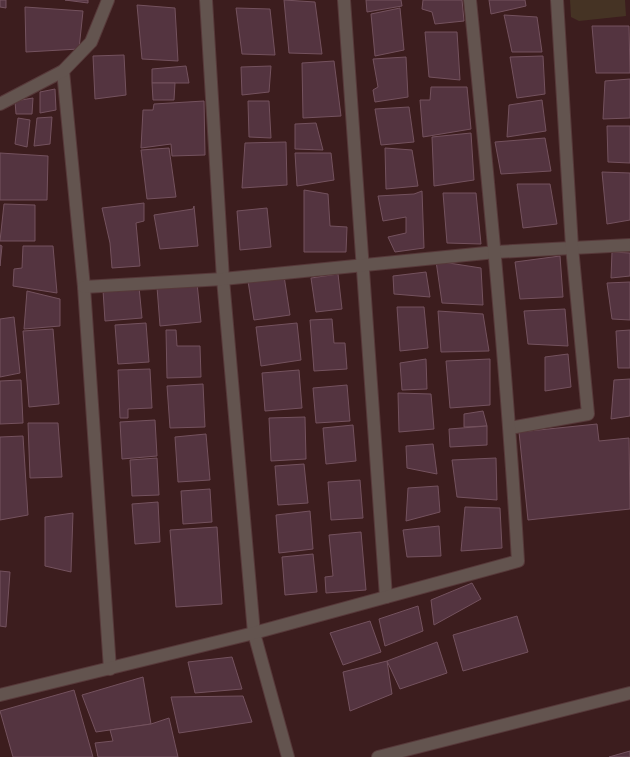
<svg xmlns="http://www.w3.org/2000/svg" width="630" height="757" font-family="Overpass,sans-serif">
	<rect width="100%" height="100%" fill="#3c1d1e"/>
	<polygon fill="#453324" points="570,0 625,0 626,16 579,21 571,17"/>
	<g fill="#543440" stroke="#74525e">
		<polygon points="0,0 6,0 6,8 0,7"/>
		<polygon points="65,0 88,0 88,3"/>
		<polygon points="284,0 315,2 322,54 289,53"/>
		<polygon points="366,0 401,0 402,6 367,12"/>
		<polygon points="423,0 462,0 464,21 435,24 432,12 422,9"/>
		<polygon points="489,0 525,0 526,6 491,14"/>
		<polygon points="137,5 175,8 178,61 142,59"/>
		<polygon points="25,7 83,11 79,49 26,52"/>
		<polygon points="236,8 270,9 275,55 242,54"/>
		<polygon points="400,8 404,50 375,56 371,14"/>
		<polygon points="504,15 537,17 542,52 512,52"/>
		<polygon points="592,26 629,26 630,73 596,73"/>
		<polygon points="425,32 457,32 460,80 429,77"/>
		<polygon points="124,55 126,95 95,99 93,56"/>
		<polygon points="543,56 545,94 517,98 510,57"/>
		<polygon points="406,57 408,97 375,102 373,90 378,87 373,59"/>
		<polygon points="334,61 341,116 303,118 302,63"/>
		<polygon points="186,66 189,83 152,83 152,69"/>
		<polygon points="271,66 269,92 242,95 241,67"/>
		<polygon points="630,79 630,118 603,119 605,81"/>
		<polygon points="152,83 175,83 174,100 153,100"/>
		<polygon points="431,87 467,87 471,129 423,137 420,100 430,100"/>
		<polygon points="55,89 56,110 40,113 40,92"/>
		<polygon points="33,98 32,114 16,114 15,101"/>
		<polygon points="542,100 546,131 507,137 509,105"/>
		<polygon points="204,101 205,155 172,156 171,144 141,148 143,110 153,110 154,104"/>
		<polygon points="248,101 269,101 271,138 249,137"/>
		<polygon points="409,107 414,142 381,145 375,109"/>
		<polygon points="52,117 50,144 34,146 37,118"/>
		<polygon points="18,118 30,120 27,147 15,144"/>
		<polygon points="316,123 323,150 295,149 295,124"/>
		<polygon points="607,126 630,126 630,163 608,162"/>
		<polygon points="471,133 474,180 434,186 432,137"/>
		<polygon points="545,138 551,171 501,174 495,142"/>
		<polygon points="286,142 287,185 242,188 245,143"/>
		<polygon points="169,148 176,197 147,199 141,150"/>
		<polygon points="385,148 412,150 418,186 386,189"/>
		<polygon points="0,153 48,156 47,200 0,200"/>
		<polygon points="295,153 331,153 334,180 297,186"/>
		<polygon points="602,172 630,173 630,220 607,224"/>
		<polygon points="517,184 550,184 557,224 523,228"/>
		<polygon points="304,190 328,194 330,226 347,227 346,252 304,252"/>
		<polygon points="422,191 424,248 395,252 388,237 406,233 406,217 383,221 378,196 414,194"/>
		<polygon points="443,193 476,193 481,244 447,243"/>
		<polygon points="144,203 144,221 136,223 140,266 112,268 110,243 102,208"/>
		<polygon points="4,204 35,205 35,241 0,241"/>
		<polygon points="194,206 198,246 160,249 154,215 193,209"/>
		<polygon points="267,208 271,247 240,250 237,211"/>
		<polygon points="0,245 2,246 0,266"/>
		<polygon points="23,246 53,246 57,293 13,286 14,269 22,268"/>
		<polygon points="612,252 630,253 630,276 611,278"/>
		<polygon points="560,256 563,297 520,299 515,262"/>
		<polygon points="436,261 481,268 483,305 442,303"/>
		<polygon points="426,272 430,297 394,294 393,276"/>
		<polygon points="338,274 342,309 316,312 311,278"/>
		<polygon points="284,276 290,315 254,320 248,281"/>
		<polygon points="630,282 630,320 612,319 607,283"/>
		<polygon points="197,283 201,322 160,326 157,287"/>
		<polygon points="139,287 142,318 105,321 103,290"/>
		<polygon points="27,291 60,299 60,326 24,329"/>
		<polygon points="397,307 424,307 428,348 400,351"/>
		<polygon points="565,309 568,346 528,344 524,311"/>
		<polygon points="438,311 483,314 489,351 441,352"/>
		<polygon points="14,317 20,373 0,377 0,319"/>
		<polygon points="332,319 334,343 345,343 347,369 314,371 310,320"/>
		<polygon points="146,323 149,362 118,364 115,325"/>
		<polygon points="297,323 301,360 261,366 256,327"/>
		<polygon points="53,329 59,404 29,407 23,331"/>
		<polygon points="166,330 176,330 177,346 200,346 201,377 167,378"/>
		<polygon points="630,330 630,368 618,368 616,331"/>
		<polygon points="568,354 571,387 545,391 545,357"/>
		<polygon points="426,359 427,389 402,390 400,363"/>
		<polygon points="490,359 490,405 450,408 446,361"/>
		<polygon points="150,369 152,408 128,409 128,418 120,418 118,370"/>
		<polygon points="299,370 302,408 265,411 262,373"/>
		<polygon points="630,379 630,416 611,419 614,380"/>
		<polygon points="21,380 23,423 0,424 0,381"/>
		<polygon points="203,384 205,427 170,428 167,386"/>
		<polygon points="347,385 350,421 316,423 313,388"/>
		<polygon points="398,393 431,394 434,429 399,432"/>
		<polygon points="483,411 487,426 464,427 464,414"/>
		<polygon points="305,417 306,459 271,461 269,418"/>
		<polygon points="155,420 157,456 122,459 120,422"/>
		<polygon points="28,423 58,423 62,477 30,478"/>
		<polygon points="597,424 599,441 629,438 630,509 528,520 519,432"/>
		<polygon points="353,425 356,461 326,464 323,428"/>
		<polygon points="487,426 487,445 450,447 449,429"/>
		<polygon points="206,434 210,480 178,482 175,437"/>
		<polygon points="23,436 28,515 0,520 0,437"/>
		<polygon points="433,444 437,474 407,468 406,446"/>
		<polygon points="157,458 159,495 132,496 130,460"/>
		<polygon points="496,458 497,500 457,497 452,460"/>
		<polygon points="304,464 308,503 278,505 275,466"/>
		<polygon points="360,480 363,518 331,520 328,482"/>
		<polygon points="438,486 440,512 406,521 408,488"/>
		<polygon points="210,489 212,522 183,524 181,491"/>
		<polygon points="158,502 160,542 135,544 132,504"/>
		<polygon points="465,507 500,508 502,548 461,551"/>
		<polygon points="310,511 313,549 279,553 276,515"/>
		<polygon points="73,513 71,572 45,566 45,517"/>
		<polygon points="439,526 441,556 407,557 403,530"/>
		<polygon points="217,527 222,604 176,607 170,530"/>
		<polygon points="361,532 366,590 326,593 325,577 333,576 329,535"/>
		<polygon points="313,554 317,592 285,595 282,557"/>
		<polygon points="0,571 10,572 6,627 0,626"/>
		<polygon points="472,583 481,599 434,625 431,600"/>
		<polygon points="418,606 423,631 385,646 379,619"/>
		<polygon points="517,616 528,652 463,671 453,635"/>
		<polygon points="370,621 381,652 343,665 330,633"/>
		<polygon points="437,642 447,673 400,689 387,661"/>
		<polygon points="232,657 242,689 195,693 188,662"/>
		<polygon points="387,661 392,694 350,711 343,672"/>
		<polygon points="143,677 151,724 96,732 82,695"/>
		<polygon points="74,690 93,757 13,757 0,711"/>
		<polygon points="243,696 252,722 179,733 171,697"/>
		<polygon points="169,718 178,757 98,757 95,743 113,741 110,730 151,724"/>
		<polygon points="630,751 630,757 609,757"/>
	</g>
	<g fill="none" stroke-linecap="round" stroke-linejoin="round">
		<g stroke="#57393a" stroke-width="14">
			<g id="minor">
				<polyline points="206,0 223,279 254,633 288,757"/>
				<polyline points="344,0 386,597"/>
				<polyline points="63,71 84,287 110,669"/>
				<polyline points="0,104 63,71 91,42 108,0"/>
				<polyline points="84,287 223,279 496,252 630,245"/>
				<polyline points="510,428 588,414 572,247 557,0"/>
				<path d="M0,695l254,-62 264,-72c-11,-187 -29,-374 -48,-561"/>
				<polyline points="378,757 630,693"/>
			</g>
		</g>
		<use href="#minor" stroke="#63544f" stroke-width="12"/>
	</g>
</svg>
